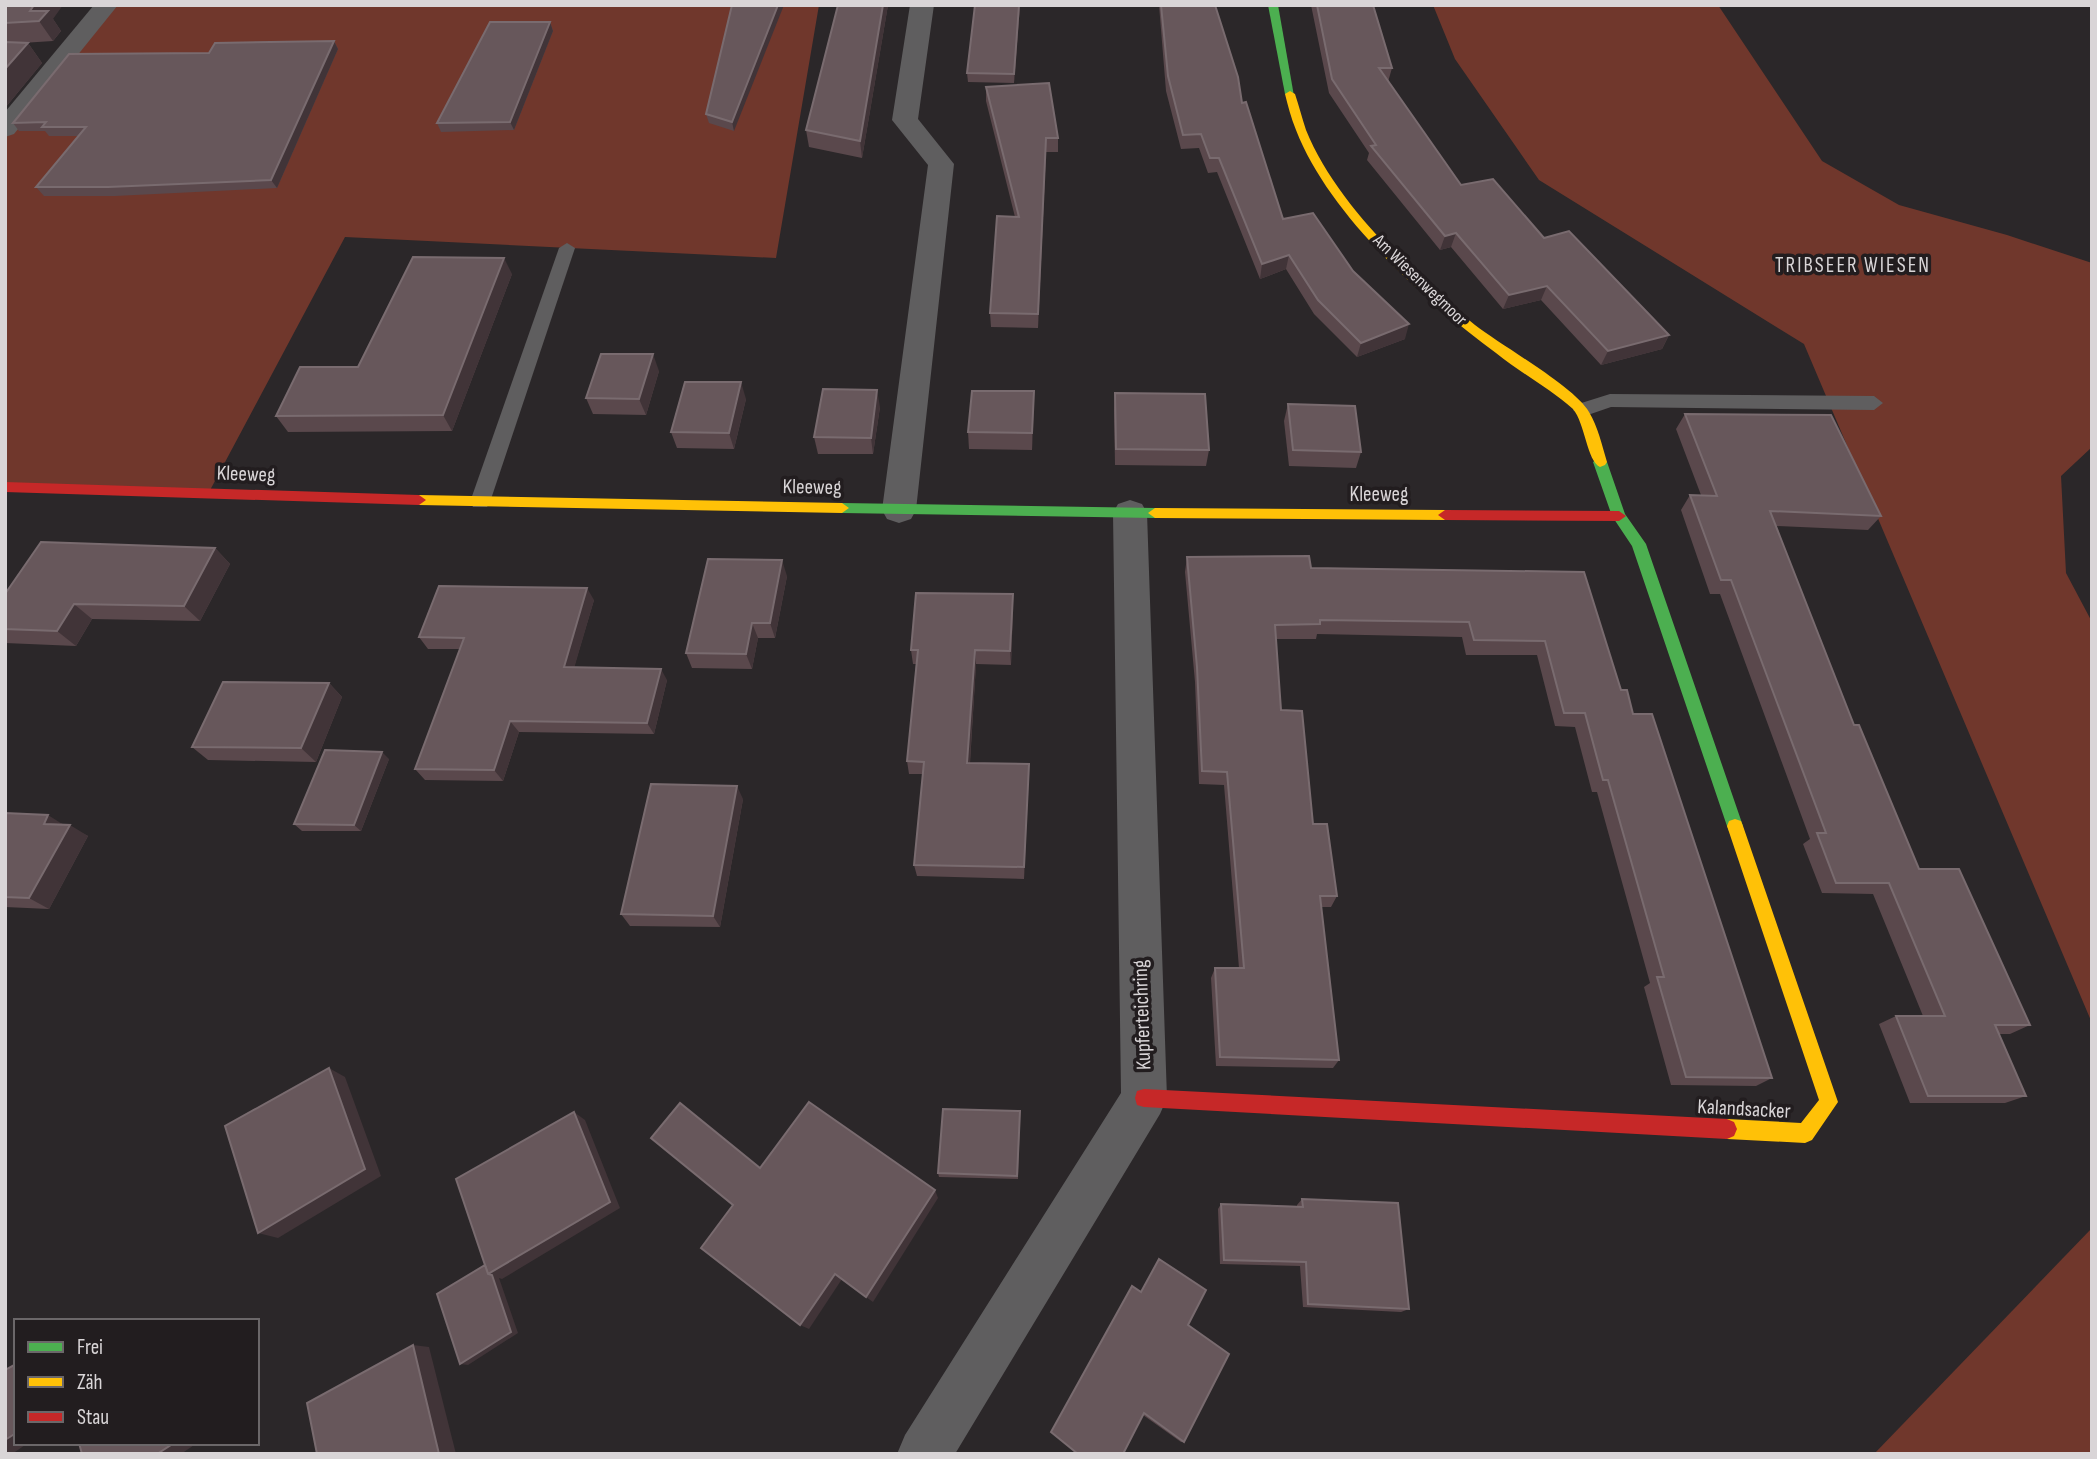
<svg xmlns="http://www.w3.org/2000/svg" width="2097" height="1459" font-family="'Sofia Sans Condensed',sans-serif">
	<rect width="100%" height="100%" fill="#2b2729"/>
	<g fill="#70372c">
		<polygon points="107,5 819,5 776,258 345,237 208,494 5,487 5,129"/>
		<polygon points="1433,5 1718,5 1822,161 1899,205 2007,235 2092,263 2092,447 2061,476 2066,573 2092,622 2092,1023 1804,344 1539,180 1455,59"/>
		<polygon points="2092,1228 2092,1454 1874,1454"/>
	</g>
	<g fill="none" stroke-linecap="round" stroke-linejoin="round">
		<g fill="#5f5e5f" fill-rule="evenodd">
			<polygon points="567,243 575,248 490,502 487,507 473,507 470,502 559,248"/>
			<polygon points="1610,394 1874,396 1883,403 1874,410 1611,407 1582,417 1573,410 1575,405"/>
		</g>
		<g fill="#5f5e5f" fill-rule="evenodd">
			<polygon points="94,5 118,5 14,134 5,137 5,112"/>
			<polygon points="910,5 934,5 918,119 954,164 916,510 911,519 899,523 887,519 882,510 928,165 892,120"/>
			<polygon points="1130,500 1142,504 1147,513 1167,1098 1160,1114 955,1454 897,1454 905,1435 1121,1093 1113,513 1118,504"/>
		</g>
		<g fill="#4caf50" fill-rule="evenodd">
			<polygon points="1268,5 1278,5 1294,96 1285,94"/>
			<polygon points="1600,457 1607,462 1625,514 1646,544 1743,826 1741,831 1735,833 1729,831 1727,826 1632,546 1612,516 1593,462"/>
			<polygon points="842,503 1155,508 1162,513 1155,518 842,513 835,508"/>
		</g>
		<g fill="#ffc107" fill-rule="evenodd">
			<path d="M1290,91l5,3c4,12 7,24 11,36 31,76 107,145 169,195 27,21 100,62 114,87 9,15 13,33 18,50l-2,3 -5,2c-13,-6 -15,-44 -27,-58 -24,-21 -52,-36 -77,-56 -72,-53 -167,-138 -200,-223 -5,-12 -8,-24 -11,-36z"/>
			<polygon points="419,495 842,503 849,508 842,513 419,505 412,500"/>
			<polygon points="1155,508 1445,510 1452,515 1445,520 1155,518 1148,513"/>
			<polygon points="1735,819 1741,821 1743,826 1838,1102 1812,1140 1805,1143 1727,1139 1720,1136 1717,1129 1720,1122 1727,1119 1801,1123 1819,1100 1727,826 1729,821"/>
		</g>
		<g fill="#c62828" fill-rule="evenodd">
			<polygon points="5,482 419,495 426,500 419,505 5,492"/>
			<polygon points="1445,510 1619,511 1626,516 1619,521 1445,520 1438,515"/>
			<polygon points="1144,1089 1727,1119 1734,1122 1737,1129 1734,1136 1727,1139 1144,1107 1137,1105 1135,1098 1137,1091"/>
		</g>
	</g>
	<g fill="#5a484c">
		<polygon points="5,5 53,19 61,31 53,41 22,43 28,43 42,63 5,108"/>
		<polygon points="732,5 734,131 709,123 706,114"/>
		<polygon points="888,5 862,158 809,147 806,130"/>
		<polygon points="975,5 1020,5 1014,83 968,82 967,73"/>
		<polygon points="1159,5 1215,5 1242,103 1283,219 1353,271 1405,339 1357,357 1314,314 1286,269 1260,279 1217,172 1208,173 1199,148 1181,149 1166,91"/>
		<polygon points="1311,5 1373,5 1392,68 1388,82 1461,185 1544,238 1669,335 1662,349 1601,365 1541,300 1503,309 1451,247 1440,250 1367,160 1369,153 1329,93"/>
		<polygon points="550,22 553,31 514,130 441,132 437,123"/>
		<polygon points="334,41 338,49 277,188 115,196 44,196 36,187 79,136 49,136 45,131 19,131 13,123 209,53"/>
		<polygon points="986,87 1058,138 1058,152 1046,152 1038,328 991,327 990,313 1015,217 986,101"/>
		<polygon points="512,274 452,431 288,432 276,416"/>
		<polygon points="659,371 646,415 593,414 586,398"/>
		<polygon points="1034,391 1032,450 969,449 968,432"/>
		<polygon points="1115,393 1209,450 1206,466 1115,465 1114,410"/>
		<polygon points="746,399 734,449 677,448 671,432"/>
		<polygon points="1288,404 1361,452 1356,468 1289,466 1284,421"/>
		<polygon points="880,407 873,454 818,454 814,437"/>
		<polygon points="1685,414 1881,516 1868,530 1776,526 1854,725 1919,869 2030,1025 2010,1034 1999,1034 2026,1096 2005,1103 1910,1103 1879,1024 1896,1016 1923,1016 1873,894 1822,893 1803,844 1810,839 1720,594 1710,594 1681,510 1690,495 1701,495 1676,429"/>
		<polygon points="215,548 230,564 200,621 92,619 76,646 5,643 5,629"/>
		<polygon points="1187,557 1311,568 1584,572 1621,690 1633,714 1772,1078 1756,1086 1671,1085 1644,987 1650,983 1597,792 1592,792 1575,727 1555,726 1537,655 1466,655 1462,637 1317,634 1316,639 1276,639 1281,710 1313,824 1337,896 1331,907 1321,907 1339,1060 1333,1068 1216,1066 1211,978 1215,968 1239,968 1224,785 1199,784 1195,682 1185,572"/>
		<polygon points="787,576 775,638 758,638 752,669 692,668 686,653"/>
		<polygon points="1013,594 1013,608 1011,665 976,664 970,763 1029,764 1024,879 917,876 914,865 923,774 909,774 907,761 916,664 913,664 911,650"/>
		<polygon points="594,600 574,667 667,680 654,734 519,732 503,781 425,780 415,769 460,649 428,649 419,637"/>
		<polygon points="329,683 342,697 316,762 208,760 192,747"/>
		<polygon points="389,759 361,831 302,831 294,824"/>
		<polygon points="743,799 720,927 630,926 621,914"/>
		<polygon points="5,813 63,824 88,836 49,909 5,907"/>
		<polygon points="1020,1115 1018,1179 939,1177 938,1173"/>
		<polygon points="1302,1199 1409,1309 1401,1312 1303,1307 1300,1266 1220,1264 1218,1209 1221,1204 1297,1206 1297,1205"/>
		<polygon points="1188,1325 1184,1442 1181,1442 1143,1415"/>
	</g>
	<g fill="#413438">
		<polygon points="34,5 63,5 53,19 61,31 53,41 39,21 30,11"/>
		<polygon points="778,5 784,5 734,131 732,122"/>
		<polygon points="883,5 888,5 862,158 860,141"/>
		<polygon points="1019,5 1020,5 1014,83 1014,74"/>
		<polygon points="550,22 553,31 514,130 510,122"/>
		<polygon points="334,41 338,49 277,188 271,180"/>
		<polygon points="28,43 42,63 5,108 5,69"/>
		<polygon points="1046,138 1046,152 1038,328 1038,314"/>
		<polygon points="1456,233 1451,247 1440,250 1445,236"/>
		<polygon points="1289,255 1286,269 1260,279 1262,264"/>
		<polygon points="504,258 512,274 452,431 443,415"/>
		<polygon points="1547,286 1541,300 1503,309 1509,295"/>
		<polygon points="1409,324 1405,339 1357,357 1361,343"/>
		<polygon points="1669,335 1662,349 1601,365 1608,351"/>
		<polygon points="653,354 659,371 646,415 639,399"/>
		<polygon points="741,382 746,399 734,449 729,433"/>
		<polygon points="877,390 880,407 873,454 871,438"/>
		<polygon points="1034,391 1034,408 1032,450 1032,433"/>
		<polygon points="215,548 230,564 200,621 184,606"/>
		<polygon points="782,560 787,576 775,638 770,623"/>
		<polygon points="587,588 594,600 571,679 564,667"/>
		<polygon points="1013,594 1013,608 1011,665 1010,651"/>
		<polygon points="74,604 92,619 76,646 57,631"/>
		<polygon points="752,623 758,638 752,669 746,654"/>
		<polygon points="975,650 976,664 969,775 967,763"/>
		<polygon points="661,669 667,680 654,734 647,723"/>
		<polygon points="329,683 342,697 316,762 301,748"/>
		<polygon points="510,721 519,732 503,781 494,770"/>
		<polygon points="382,752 389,759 361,831 354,825"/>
		<polygon points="1029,764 1029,777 1024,879 1024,867"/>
		<polygon points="737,786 743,799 720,927 713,916"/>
		<polygon points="48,815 67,827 44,824"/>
		<polygon points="70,825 88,836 49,909 29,898"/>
		<polygon points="329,1068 345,1077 381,1176 278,1238 258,1233"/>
		<polygon points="574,1112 585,1120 620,1208 502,1279 499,1278 518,1333 468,1365 460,1364 488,1274"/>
		<polygon points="935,1190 938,1198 873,1302 866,1297"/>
		<polygon points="835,1274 842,1279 809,1329 800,1325"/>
		<polygon points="413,1345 429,1347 456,1454 439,1454"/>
		<polygon points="16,1433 16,1443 28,1443 12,1454 5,1454 5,1440"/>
		<polygon points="174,1443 197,1443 181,1454 157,1454"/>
	</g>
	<g fill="#67575b" stroke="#796b6f" stroke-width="2">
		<polygon points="5,5 34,5 30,11 48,11 39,21 5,23"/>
		<polygon points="732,5 778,5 732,122 706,114"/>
		<polygon points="838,5 883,5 860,141 806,130"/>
		<polygon points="975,5 1019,5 1014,74 967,73"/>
		<polygon points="1161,5 1215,5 1238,77 1242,103 1246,102 1283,219 1313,213 1353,271 1409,324 1361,343 1318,300 1289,255 1262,264 1219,158 1210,158 1201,134 1183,135 1168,76"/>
		<polygon points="1317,5 1373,5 1392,68 1379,68 1461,185 1493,179 1544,238 1569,231 1669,335 1608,351 1547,286 1509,295 1456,233 1445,236 1371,146 1376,145 1332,79"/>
		<polygon points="490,22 550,22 510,122 437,123"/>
		<polygon points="334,41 271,180 108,187 36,187 86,127 42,127 46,122 13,123 69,54 209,53 215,43"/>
		<polygon points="5,42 28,43 5,69"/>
		<polygon points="1049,83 1058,138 1046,138 1038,314 990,313 997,216 1019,217 986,87"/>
		<polygon points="413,257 504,258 443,415 276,416 300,367 358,367"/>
		<polygon points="601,354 653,354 639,399 586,398"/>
		<polygon points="685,382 741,382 729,433 671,432"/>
		<polygon points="823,389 877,390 871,438 814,437"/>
		<polygon points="972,391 1034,391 1032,433 968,432"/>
		<polygon points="1115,393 1205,394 1209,450 1116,449"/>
		<polygon points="1288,404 1355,406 1361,452 1293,450"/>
		<polygon points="1685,414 1831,415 1881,516 1770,511 1854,725 1859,725 1919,869 1959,869 2030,1025 1995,1025 2026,1096 1928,1096 1896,1016 1945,1016 1889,883 1836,883 1817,833 1826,833 1731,580 1721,580 1690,495 1717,496"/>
		<polygon points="41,542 215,548 184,606 74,604 57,631 5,629 5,594"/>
		<polygon points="1309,556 1311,568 1584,572 1621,690 1627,690 1633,714 1652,714 1772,1078 1686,1077 1657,977 1664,977 1608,780 1603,780 1585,713 1564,713 1545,641 1474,640 1469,622 1320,620 1320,624 1275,625 1281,710 1302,711 1313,824 1327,824 1337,896 1320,896 1339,1060 1220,1057 1215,968 1244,968 1227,772 1202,771 1197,667 1187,557"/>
		<polygon points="708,559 782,560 770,623 752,623 746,654 686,653"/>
		<polygon points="439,586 587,588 564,667 661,669 647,723 510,721 494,770 415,769 464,638 419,637"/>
		<polygon points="916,593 1013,594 1010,651 975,650 967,763 1029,764 1024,867 914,865 924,762 907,761 918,650 911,650"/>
		<polygon points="223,682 329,683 301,748 192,747"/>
		<polygon points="325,750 382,752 354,825 294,824"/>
		<polygon points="651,784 737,786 713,916 621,914"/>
		<polygon points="5,813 48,815 44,824 70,825 29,898 5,897"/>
		<polygon points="329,1068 365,1169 258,1233 225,1126"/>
		<polygon points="809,1102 935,1190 866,1297 835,1274 800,1325 701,1248 733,1205 651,1138 680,1103 760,1168"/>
		<polygon points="943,1109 1020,1111 1017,1176 938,1173"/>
		<polygon points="574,1112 610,1202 488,1274 456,1179"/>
		<polygon points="1302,1199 1398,1203 1409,1309 1308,1304 1306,1262 1224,1260 1221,1204 1303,1207"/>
		<polygon points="1159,1259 1206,1290 1188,1325 1229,1354 1184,1442 1144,1413 1123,1454 1078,1454 1051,1432 1132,1286 1141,1292"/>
		<polygon points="485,1265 488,1274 492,1275 511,1332 460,1364 437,1294"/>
		<polygon points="413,1345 439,1454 317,1454 307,1403"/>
		<polygon points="16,1364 16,1433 5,1440 5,1370"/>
		<polygon points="79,1443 174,1443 157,1454 82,1454"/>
	</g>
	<g text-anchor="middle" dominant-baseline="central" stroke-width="7" stroke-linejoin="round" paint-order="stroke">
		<g font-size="18" fill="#d9d5d7" stroke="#221d1f">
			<text transform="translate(1420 280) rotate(44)">Am Wiesenwegmoor</text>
		</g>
		<g font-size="21" letter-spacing="2" fill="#d9d5d7" stroke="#221d1f">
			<text x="1853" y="265">TRIBSEER WIESEN</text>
		</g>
		<g font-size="21" fill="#d9d5d7" stroke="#221d1f">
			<text transform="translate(246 474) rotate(2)">Kleeweg</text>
			<text transform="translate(812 487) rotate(1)">Kleeweg</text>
			<text x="1379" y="494">Kleeweg</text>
			<text transform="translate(1142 1015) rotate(-92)">Kupferteichring</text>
			<text transform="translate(1744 1109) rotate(3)">Kalandsacker</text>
		</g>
	</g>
	<rect width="2097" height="1459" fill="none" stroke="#d9d5d7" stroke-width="14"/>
	<rect x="14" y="1319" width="245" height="126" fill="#221d1f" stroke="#6b6769" stroke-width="2"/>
	<rect x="28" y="1342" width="35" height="10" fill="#4caf50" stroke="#6b6769" stroke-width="2"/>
	<text x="77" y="1354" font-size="21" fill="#d9d5d7">Frei</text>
	<rect x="28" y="1377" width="35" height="10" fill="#ffc107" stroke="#6b6769" stroke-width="2"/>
	<text x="77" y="1389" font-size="21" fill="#d9d5d7">Zäh</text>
	<rect x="28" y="1412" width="35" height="10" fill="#c62828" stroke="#6b6769" stroke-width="2"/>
	<text x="77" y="1424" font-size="21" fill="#d9d5d7">Stau</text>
</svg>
